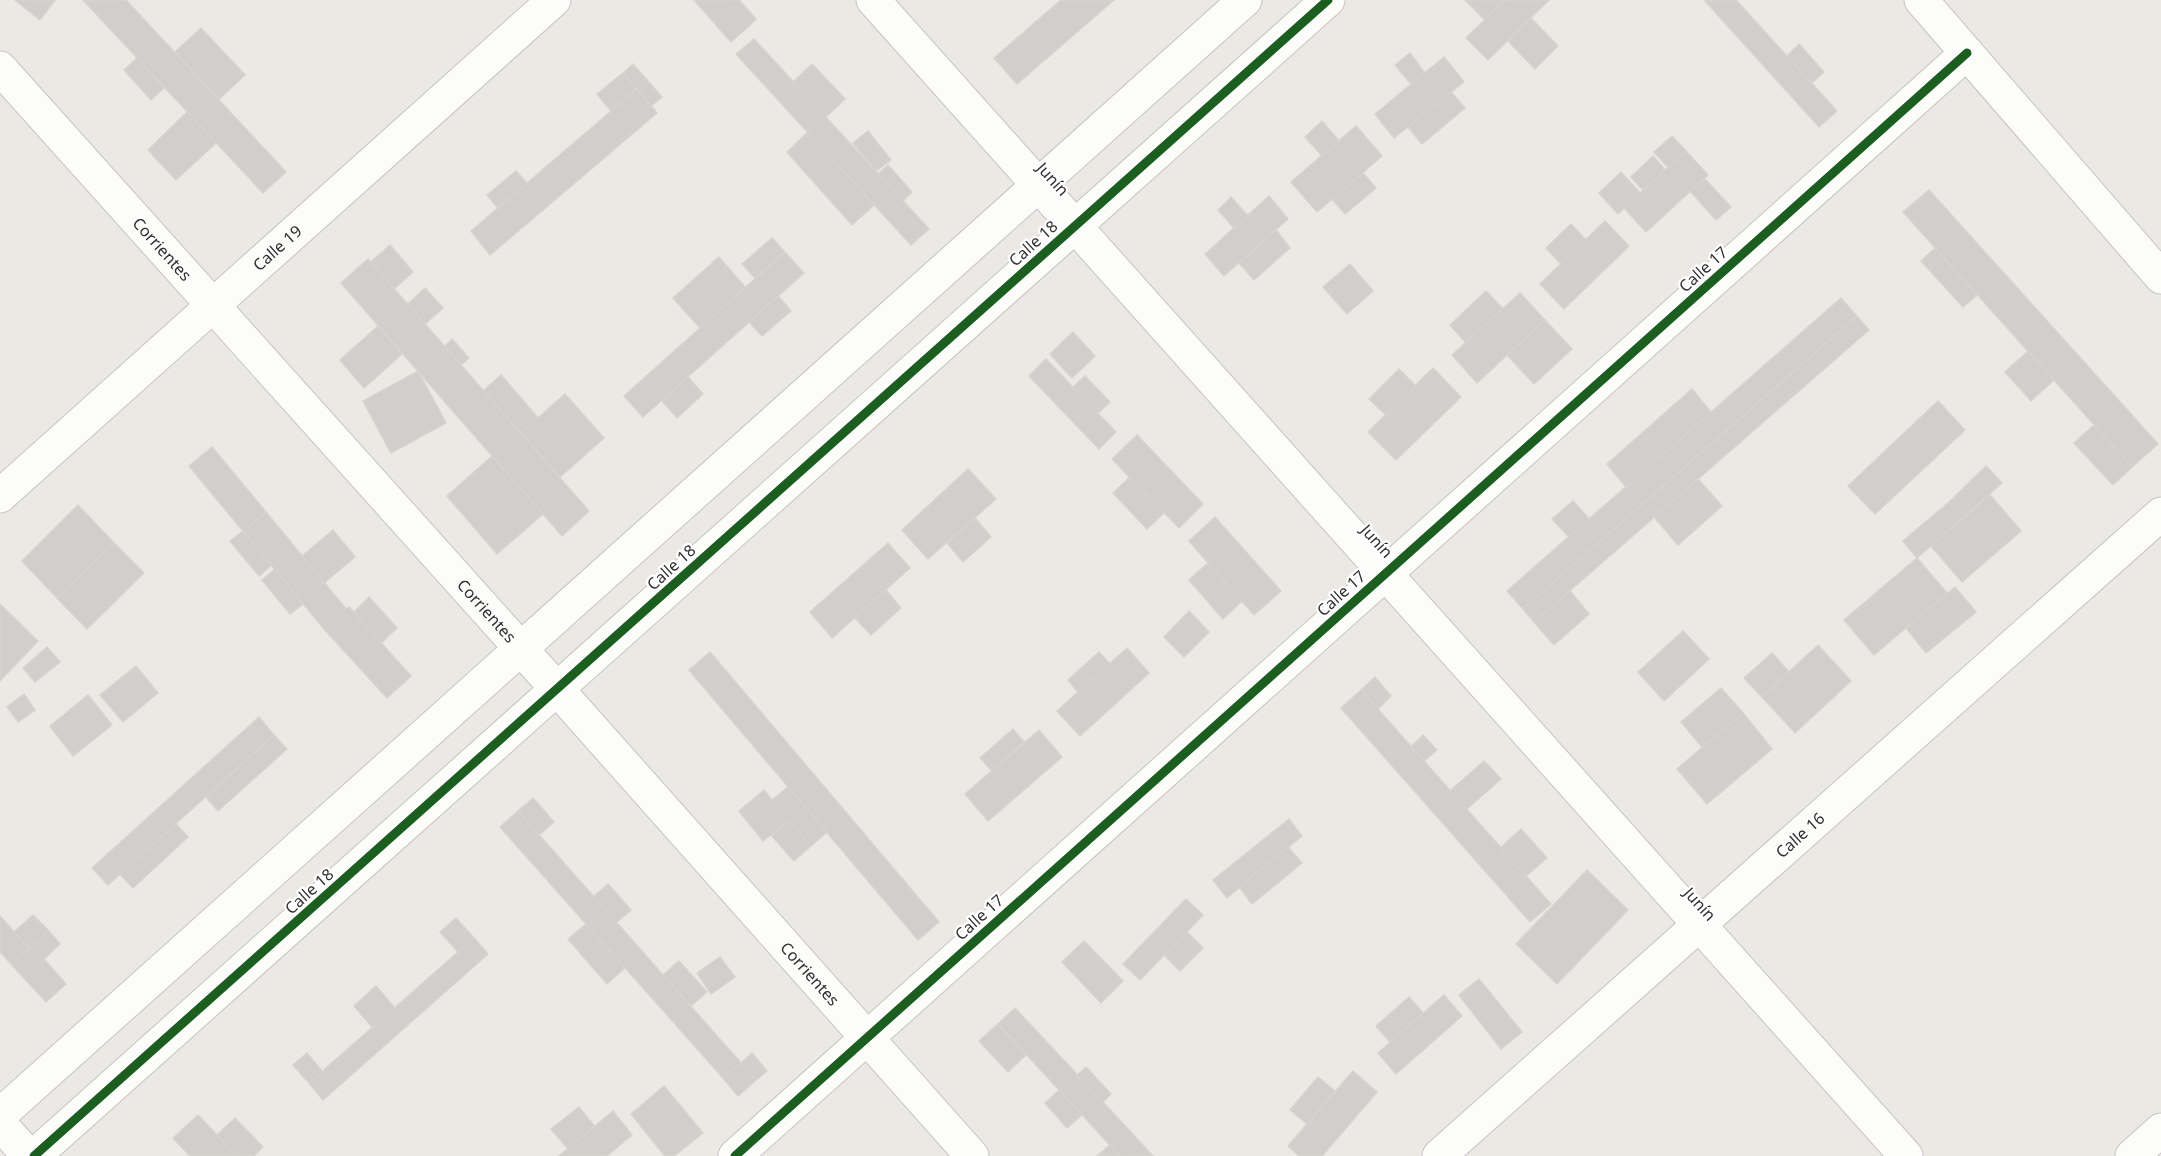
<svg xmlns="http://www.w3.org/2000/svg" width="2161" height="1156" font-family="'Noto Sans',sans-serif">
	<rect width="100%" height="100%" fill="#ece8e4"/>
	<g fill="#d1cecb" stroke="#d7d4d0" stroke-width="1.5">
		<polygon points="15,0 55,0 40,20"/>
		<polygon points="83,0 126,0 286,172 263,193"/>
		<polygon points="694,0 723,0 748,27 731,42"/>
		<polygon points="723,0 739,0 756,19 748,27"/>
		<polygon points="1061,0 1114,0 1017,84 994,58"/>
		<polygon points="1465,0 1505,0 1485,20"/>
		<polygon points="1505,0 1549,0 1488,60 1466,38"/>
		<polygon points="1704,0 1736,0 1837,111 1819,127"/>
		<polygon points="1531,18 1558,46 1535,69 1508,41"/>
		<polygon points="201,28 245,75 219,99 175,52"/>
		<polygon points="754,39 929,229 911,245 736,54"/>
		<polygon points="1799,44 1824,72 1812,83 1787,56"/>
		<polygon points="1410,53 1425,73 1411,84 1395,65"/>
		<polygon points="1444,57 1464,82 1394,138 1375,114"/>
		<polygon points="137,58 164,88 151,100 124,70"/>
		<polygon points="633,64 662,97 651,106 623,73"/>
		<polygon points="812,64 845,99 826,117 793,82"/>
		<polygon points="623,73 637,89 611,111 597,94"/>
		<polygon points="637,89 657,113 490,255 471,231"/>
		<polygon points="1451,92 1465,108 1422,144 1408,127"/>
		<polygon points="187,112 216,143 176,180 148,150"/>
		<polygon points="1322,121 1339,141 1322,156 1305,137"/>
		<polygon points="1356,126 1382,156 1317,212 1291,182"/>
		<polygon points="868,131 891,160 876,171 853,143"/>
		<polygon points="808,132 874,205 852,225 787,152"/>
		<polygon points="1672,136 1686,151 1668,167 1654,152"/>
		<polygon points="1686,151 1708,175 1646,232 1624,208 1618,214 1599,193 1621,172 1640,193"/>
		<polygon points="1653,156 1665,170 1643,190 1631,177"/>
		<polygon points="888,165 912,192 903,201 878,174"/>
		<polygon points="516,171 527,183 498,208 487,195"/>
		<polygon points="1363,173 1376,188 1345,214 1332,199"/>
		<polygon points="1705,179 1731,207 1716,220 1690,191"/>
		<polygon points="1929,190 2158,444 2132,467 1903,212"/>
		<polygon points="1269,196 1288,219 1224,276 1205,254"/>
		<polygon points="1231,197 1248,216 1234,228 1218,210"/>
		<polygon points="1605,221 1629,246 1564,309 1540,284"/>
		<polygon points="1571,224 1586,240 1561,264 1546,248"/>
		<polygon points="1276,230 1290,248 1254,280 1239,263"/>
		<polygon points="772,238 785,252 755,278 742,264"/>
		<polygon points="390,245 413,272 394,289 371,262"/>
		<polygon points="1935,248 1977,295 1963,307 1921,261"/>
		<polygon points="785,252 804,273 643,417 624,396"/>
		<polygon points="719,257 745,287 700,328 673,298"/>
		<polygon points="368,259 589,511 562,536 341,283"/>
		<polygon points="1350,264 1373,291 1347,314 1323,287"/>
		<polygon points="425,288 443,308 425,324 408,304"/>
		<polygon points="1486,291 1503,309 1466,343 1450,325"/>
		<polygon points="1520,293 1545,320 1477,383 1452,355"/>
		<polygon points="778,296 791,311 762,336 749,322"/>
		<polygon points="1841,298 1857,316 1523,609 1507,591"/>
		<polygon points="1857,316 1869,330 1534,622 1523,609"/>
		<polygon points="1545,320 1572,349 1534,384 1507,355"/>
		<polygon points="378,326 402,354 364,388 340,360"/>
		<polygon points="1073,332 1095,356 1072,378 1050,354"/>
		<polygon points="452,339 469,358 461,365 445,346"/>
		<polygon points="2028,351 2054,380 2031,401 2005,372"/>
		<polygon points="1046,359 1116,432 1099,449 1029,376"/>
		<polygon points="1433,368 1461,397 1396,460 1368,432"/>
		<polygon points="1399,369 1416,386 1386,415 1369,399"/>
		<polygon points="418,371 446,423 391,453 363,401"/>
		<polygon points="501,375 538,418 521,433 483,391"/>
		<polygon points="1085,376 1110,402 1098,413 1073,387"/>
		<polygon points="688,377 703,394 677,418 662,401"/>
		<polygon points="1692,389 1711,412 1626,487 1607,464"/>
		<polygon points="565,394 604,438 560,477 521,433"/>
		<polygon points="1938,401 1965,430 1875,514 1848,486"/>
		<polygon points="2094,425 2132,467 2113,485 2074,443"/>
		<polygon points="1137,435 1203,504 1179,528 1112,459"/>
		<polygon points="212,447 266,512 243,531 189,466"/>
		<polygon points="492,456 543,514 497,554 447,496"/>
		<polygon points="1986,466 2002,483 1917,558 1903,541 1948,503"/>
		<polygon points="968,469 996,499 928,559 902,530"/>
		<polygon points="1130,477 1164,513 1147,529 1113,493"/>
		<polygon points="1698,479 1722,506 1678,545 1654,517"/>
		<polygon points="1990,495 2021,531 1962,582 1931,546"/>
		<polygon points="1573,501 1589,519 1569,537 1552,519"/>
		<polygon points="78,505 114,543 57,598 22,561"/>
		<polygon points="266,512 346,609 349,607 411,676 387,698 324,629 243,531"/>
		<polygon points="1215,517 1281,591 1254,615 1189,541"/>
		<polygon points="975,518 991,537 963,562 947,543"/>
		<polygon points="333,530 355,557 324,583 302,556"/>
		<polygon points="243,531 272,565 259,576 230,541"/>
		<polygon points="114,543 144,573 87,629 57,598"/>
		<polygon points="888,543 910,568 832,638 810,612"/>
		<polygon points="1917,558 1947,593 1874,655 1844,620"/>
		<polygon points="1208,563 1242,601 1223,619 1189,580"/>
		<polygon points="275,569 303,604 290,614 262,580"/>
		<polygon points="1955,587 1976,612 1926,653 1906,628"/>
		<polygon points="886,590 901,608 871,635 855,618"/>
		<polygon points="1570,591 1589,614 1554,645 1534,622"/>
		<polygon points="369,597 397,628 381,643 354,612"/>
		<polygon points="0,604 38,641 0,681"/>
		<polygon points="1189,611 1209,632 1184,657 1164,637"/>
		<polygon points="1683,631 1709,659 1664,701 1638,672"/>
		<polygon points="1818,645 1851,681 1795,733 1762,697"/>
		<polygon points="47,647 60,662 35,682 23,668"/>
		<polygon points="1127,648 1149,673 1080,736 1057,711"/>
		<polygon points="710,652 939,922 918,940 689,670"/>
		<polygon points="1099,652 1110,664 1078,692 1068,680"/>
		<polygon points="1772,653 1789,672 1762,697 1744,678"/>
		<polygon points="136,666 158,693 123,722 100,695"/>
		<polygon points="1375,677 1391,696 1378,709 1361,690"/>
		<polygon points="1721,688 1743,713 1702,747 1681,722"/>
		<polygon points="1361,690 1551,904 1530,922 1341,708"/>
		<polygon points="24,694 35,710 18,722 7,707"/>
		<polygon points="88,695 112,725 73,756 50,726"/>
		<polygon points="1743,713 1772,749 1707,804 1677,769"/>
		<polygon points="259,717 274,735 108,885 92,868"/>
		<polygon points="1013,729 1024,742 992,771 980,758"/>
		<polygon points="1039,730 1062,757 988,821 965,794"/>
		<polygon points="274,735 287,749 218,811 206,797"/>
		<polygon points="1423,735 1437,750 1424,761 1411,747"/>
		<polygon points="1484,761 1501,779 1467,809 1450,791"/>
		<polygon points="788,787 827,832 811,846 789,821 763,841 739,811 764,790 772,800"/>
		<polygon points="533,798 554,822 539,835 518,811"/>
		<polygon points="518,811 741,1063 723,1078 500,827"/>
		<polygon points="1289,819 1302,836 1227,898 1213,880"/>
		<polygon points="789,821 811,846 794,861 772,836"/>
		<polygon points="176,824 188,837 133,888 120,874"/>
		<polygon points="1521,829 1547,858 1526,876 1500,848"/>
		<polygon points="1288,847 1302,863 1252,904 1239,887"/>
		<polygon points="1587,870 1628,910 1557,984 1516,944"/>
		<polygon points="608,884 631,910 616,923 593,897"/>
		<polygon points="1186,899 1203,915 1140,980 1123,964"/>
		<polygon points="33,915 49,931 29,949 14,932"/>
		<polygon points="0,916 29,949 12,965 0,952"/>
		<polygon points="456,918 474,938 458,952 440,932"/>
		<polygon points="586,924 625,968 607,984 568,939"/>
		<polygon points="49,931 60,944 24,978 12,965"/>
		<polygon points="1187,932 1203,948 1180,971 1164,955"/>
		<polygon points="474,938 488,954 323,1100 309,1083"/>
		<polygon points="1084,941 1123,981 1101,1003 1062,962"/>
		<polygon points="720,957 735,977 711,994 697,973"/>
		<polygon points="44,959 66,984 46,1002 24,978"/>
		<polygon points="679,961 707,992 691,1006 663,975"/>
		<polygon points="1479,979 1522,1032 1501,1049 1459,995"/>
		<polygon points="376,986 395,1008 373,1028 354,1006"/>
		<polygon points="1444,995 1462,1016 1396,1074 1378,1053"/>
		<polygon points="1409,997 1423,1013 1390,1042 1376,1026"/>
		<polygon points="1015,1008 1103,1102 1153,1156 1120,1156 998,1024"/>
		<polygon points="998,1024 1026,1055 1008,1072 979,1041"/>
		<polygon points="307,1053 323,1072 309,1083 293,1065"/>
		<polygon points="752,1053 767,1071 756,1080 741,1063"/>
		<polygon points="741,1063 756,1080 738,1096 723,1078"/>
		<polygon points="1086,1067 1111,1094 1103,1102 1077,1075"/>
		<polygon points="1353,1071 1377,1092 1322,1156 1299,1156 1288,1146"/>
		<polygon points="1318,1077 1335,1091 1307,1124 1290,1110"/>
		<polygon points="664,1086 703,1133 674,1156 665,1156 631,1114"/>
		<polygon points="1059,1090 1082,1115 1067,1128 1045,1103"/>
		<polygon points="579,1107 595,1127 568,1149 551,1129"/>
		<polygon points="613,1111 632,1135 607,1156 559,1156"/>
		<polygon points="198,1115 217,1135 237,1156 190,1156 173,1138"/>
		<polygon points="235,1118 263,1147 254,1156 237,1156 217,1135"/>
		<polygon points="1110,1145 1120,1156 1097,1156"/>
	</g>
	<g fill="none" stroke-linecap="round" stroke-linejoin="round">
		<g stroke="#c5c4c5" stroke-width="35">
			<g id="minor">
				<polyline points="873,0 1906,1156"/>
				<path id="s1" d="M0,68l557,621 415,467"/>
				<path id="s2" d="M0,496l554,-496"/>
				<polyline points="0,1115 1245,0"/>
				<polyline points="0,1124 29,1156"/>
				<polyline points="34,1156 1328,0"/>
				<polyline points="735,1156 1967,53"/>
				<path id="s3" d="M1439,1156l722,-642"/>
				<polyline points="2132,1156 2161,1130"/>
			</g>
		</g>
		<g stroke="#c5c4c5" stroke-width="35">
			<polyline id="secondary" points="1921,0 2161,277"/>
		</g>
		<use href="#minor" stroke="#fcfcfb" stroke-width="33"/>
		<use href="#secondary" stroke="#fcfcfb" stroke-width="33"/>
		<g stroke="#fff" stroke-width="13">
			<g id="cycleway">
				<polyline points="34,1156 1328,0"/>
				<polyline points="735,1156 1967,53"/>
			</g>
		</g>
		<use href="#cycleway" stroke="#1b5e20" stroke-width="9"/>
	</g>
	<g text-anchor="middle" dominant-baseline="central" stroke-width="4.5" stroke-linejoin="round" paint-order="stroke">
		<g font-size="16" fill="#2e2e2e" stroke="#fff">
			<text transform="translate(1053 179) rotate(48)">Junín</text>
			<text transform="translate(1033 243) rotate(-42)">Calle 18</text>
			<text stroke="none"><textPath href="#s2" startOffset="372">Calle 19</textPath></text>
			<text stroke="none"><textPath href="#s1" startOffset="243">Corrientes</textPath></text>
			<text transform="translate(1703 269) rotate(-42)">Calle 17</text>
			<text transform="translate(1377 541) rotate(48)">Junín</text>
			<text transform="translate(671 567) rotate(-42)">Calle 18</text>
			<text transform="translate(1341 593) rotate(-42)">Calle 17</text>
			<text stroke="none"><textPath href="#s1" startOffset="729">Corrientes</textPath></text>
			<text stroke="none"><textPath href="#s3" startOffset="483">Calle 16</textPath></text>
			<text transform="translate(309 891) rotate(-42)">Calle 18</text>
			<text transform="translate(1700 904) rotate(48)">Junín</text>
			<text transform="translate(979 917) rotate(-42)">Calle 17</text>
			<text stroke="none"><textPath href="#s1" startOffset="1215">Corrientes</textPath></text>
		</g>
	</g>
</svg>
